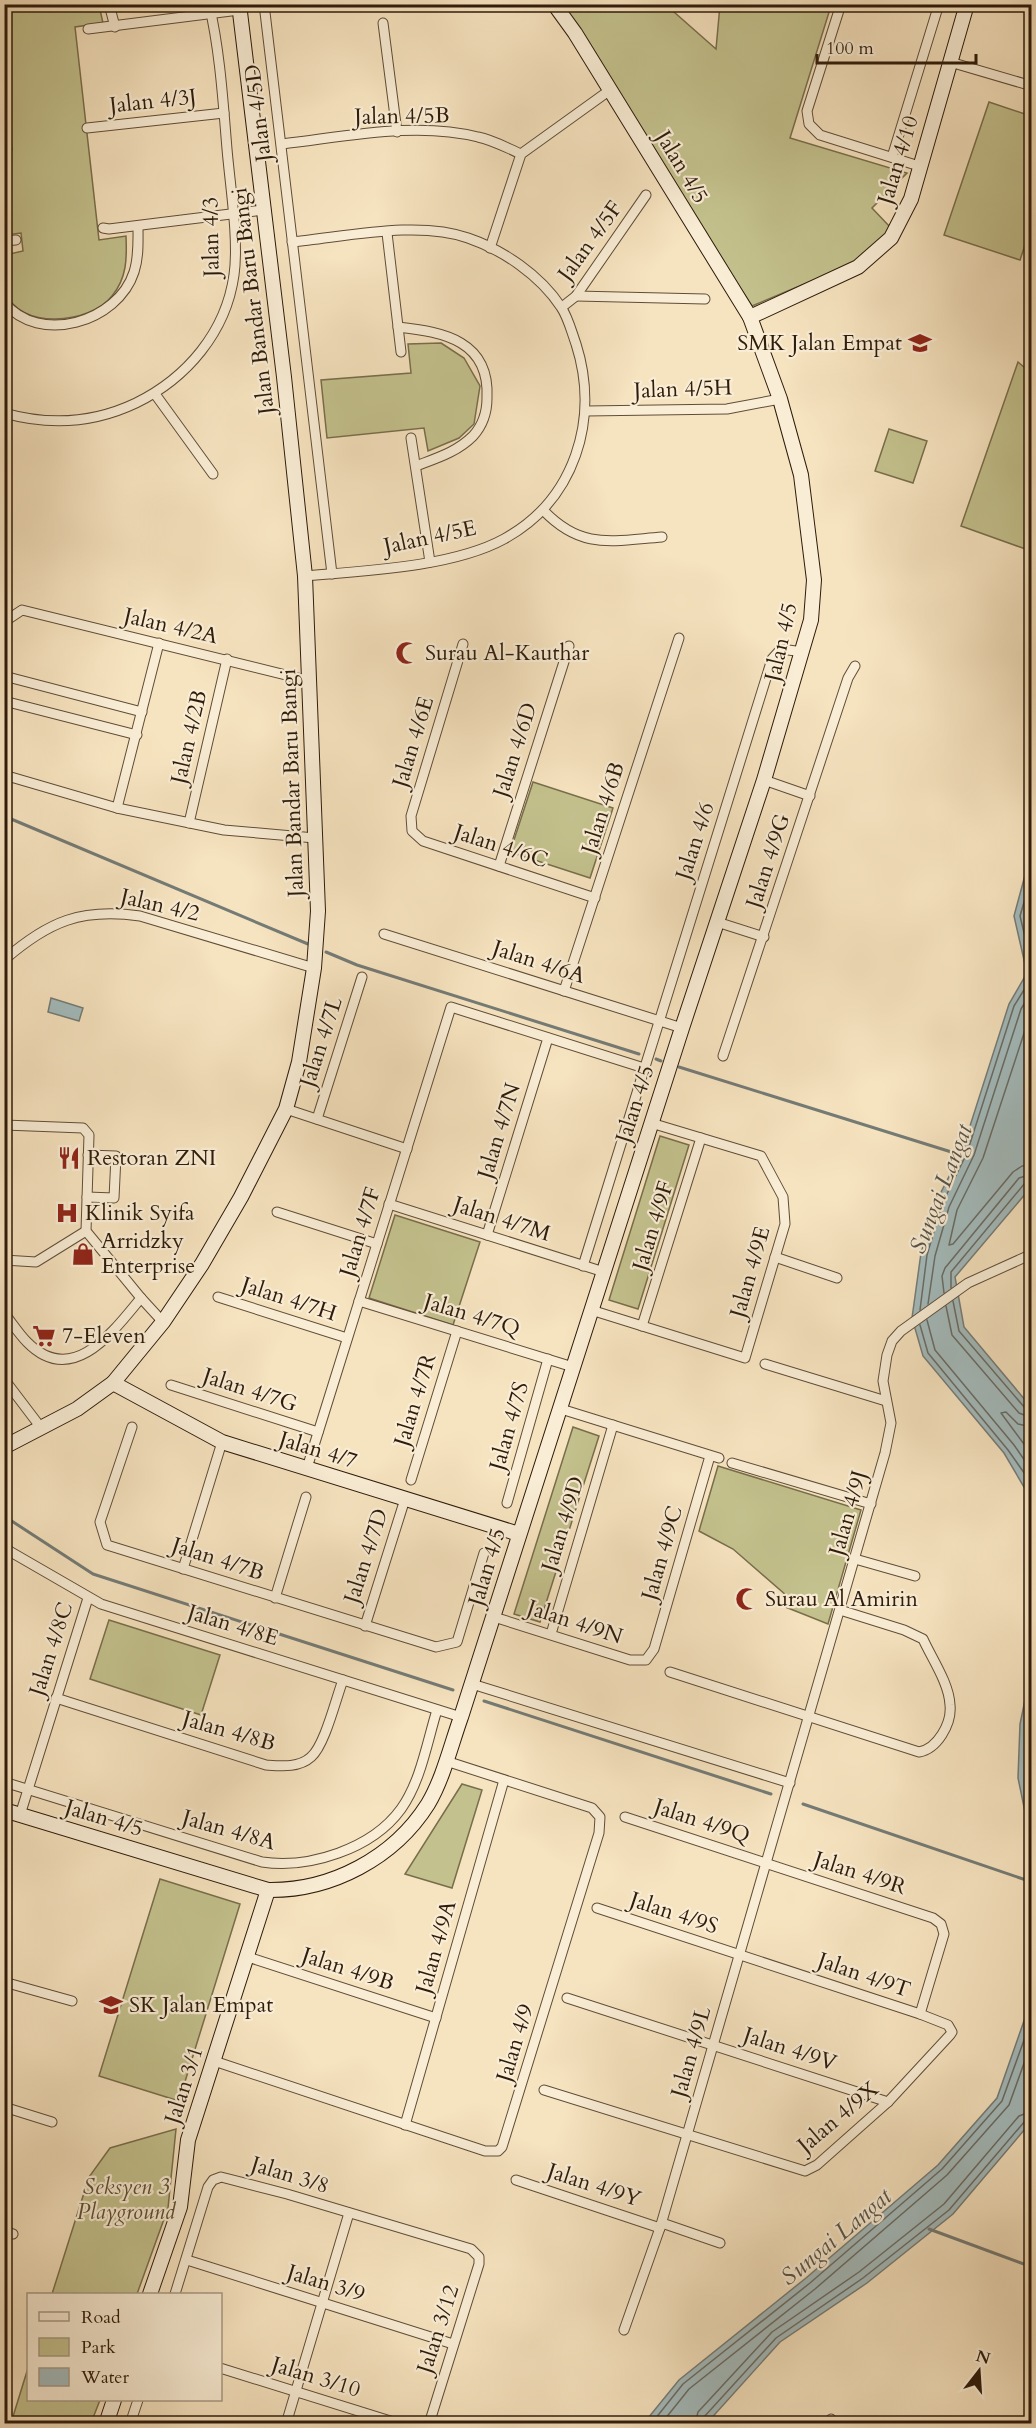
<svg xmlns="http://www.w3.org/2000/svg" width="1036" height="2428" font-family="Cardo,serif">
	<rect width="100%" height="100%" fill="#f6e3bf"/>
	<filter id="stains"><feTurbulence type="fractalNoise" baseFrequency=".00333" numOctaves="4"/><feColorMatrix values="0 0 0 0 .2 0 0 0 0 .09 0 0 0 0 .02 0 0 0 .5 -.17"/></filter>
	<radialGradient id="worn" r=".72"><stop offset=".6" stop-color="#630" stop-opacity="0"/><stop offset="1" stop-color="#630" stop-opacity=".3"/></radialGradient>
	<g fill="#c3c18d" stroke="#786e4c" stroke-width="1.5">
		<polygon points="817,4 830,9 790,138 907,173 872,208 891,228 875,249 854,263 752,306 553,5 666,5 716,49 720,5"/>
		<path d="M5,5h94l4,18 -28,4 24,213 27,-4c1,22 1,42 -14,60 -22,28 -93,35 -107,-5 -3,-10 0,-26 0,-36l18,-4 -2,-18 -16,2v-83l7,-2 -8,-63z"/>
		<polygon points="989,102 1031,116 1031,227 1020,260 944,235"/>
		<polygon points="441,343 464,358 480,386 474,424 459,438 428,451 424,428 327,438 321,380 411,373 408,344"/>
		<polygon points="1018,362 1031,373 1031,551 961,526"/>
		<polygon points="889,429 927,441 913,483 875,471"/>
		<polygon points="533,782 613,808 590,878 510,852"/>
		<polygon points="660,1136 689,1145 638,1309 609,1300"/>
		<polygon points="395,1215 480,1242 453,1325 369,1298"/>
		<polygon points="573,1427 599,1436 540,1622 514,1614"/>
		<polygon points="718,1466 861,1510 828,1624 783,1606 787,1596 733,1549 699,1531"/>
		<polygon points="109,1620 220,1655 201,1715 90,1679"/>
		<polygon points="462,1784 482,1790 452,1888 405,1874"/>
		<polygon points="160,1879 240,1904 179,2101 99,2076"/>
		<polygon points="176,2129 168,2208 137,2294 52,2294 89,2177 110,2148"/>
		<polygon points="28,2368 28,2400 100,2400 91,2423 11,2423"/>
	</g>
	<g fill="#a3bbbd" stroke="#747b76" stroke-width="1.5">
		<polygon points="1031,853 1031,1179 1027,1192 955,1277 964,1327 1031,1407 1031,1499 1004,1453 923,1356 912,1318 921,1253 936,1202 962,1151 1009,1004 1027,973 1014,916"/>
		<polygon points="51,998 83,1008 79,1021 48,1012"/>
		<polygon points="1031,1623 1031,1841 1018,1778 1020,1724 1031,1671 1028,1639"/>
		<polygon points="1031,1984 1031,2122 953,2214 867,2283 780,2342 707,2423 644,2423 679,2380 806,2278 938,2165 997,2098 1025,2018"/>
	</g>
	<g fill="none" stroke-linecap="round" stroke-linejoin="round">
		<g stroke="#686b64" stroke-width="1.5">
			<polyline points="1032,875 1020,916 1032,966"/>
			<polyline points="1032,1009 983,1158 957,1210 949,1245 953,1244 1013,1172 1022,1166 1032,1165"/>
			<polyline points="951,1288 951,1272 1025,1183 1032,1181"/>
			<polyline points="944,1293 942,1276 945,1268 1019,1178 1032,1174"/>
			<polyline points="953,1301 959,1331 1025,1408 1032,1410"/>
			<polyline points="928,1304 935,1256 949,1207 974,1155 1021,1009 1032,991"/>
			<polyline points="946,1306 952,1335 1019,1413 1032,1418"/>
			<polyline points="920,1310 927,1255 942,1204 967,1153 1014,1006 1032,977"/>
			<polyline points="927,1320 935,1350 1014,1445 1032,1471"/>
			<polyline points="920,1325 928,1353 1008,1450 1032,1484"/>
			<polyline points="1032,1427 1018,1424 1006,1412 1001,1413 1032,1455"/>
			<path d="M1032,1699c-9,38 -9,74 0,113"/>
			<polyline points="651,2424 683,2384 810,2283 942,2169 1002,2101 1032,2018"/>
			<polyline points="661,2424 689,2389 815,2289 947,2175 1009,2105 1032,2041"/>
			<polyline points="695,2424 698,2412 772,2332 859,2272 944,2204 1019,2116 1032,2111"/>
			<polyline points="703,2424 703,2418 714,2406 776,2338 863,2278 949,2210 1025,2121 1032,2119"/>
		</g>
		<g stroke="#747b76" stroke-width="3">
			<polyline points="4,816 308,944"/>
			<polyline points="326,952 357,965 639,1054"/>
			<polyline points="656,1059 661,1061"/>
			<polyline points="679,1067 961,1155"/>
			<polyline points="4,1516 93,1574 453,1690"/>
			<polyline points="484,1701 771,1794"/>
			<polyline points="803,1804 1032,1882"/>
			<polyline points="929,2229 1032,2267"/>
		</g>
		<g stroke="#604d38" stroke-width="11">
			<g id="street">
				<polyline points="109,4 115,27"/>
				<polyline points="264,4 332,574"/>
				<polyline points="841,4 807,111 809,124 820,135 919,166"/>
				<polyline points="383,23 397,132"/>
				<polyline points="88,29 239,10"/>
				<polyline points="950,62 1032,86"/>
				<polyline points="87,128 224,113"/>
				<polyline points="4,140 6,140"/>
				<path d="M282,144c62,-7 134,-23 196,-7 15,3 29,11 43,17"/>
				<polyline points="892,157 939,4"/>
				<polyline points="103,228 109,229 263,210"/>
				<polyline points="387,233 401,352"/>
				<polyline points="4,241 16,240"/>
				<path d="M292,242c53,-5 126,-22 176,-4 35,12 72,37 93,69 7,10 11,26 15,37 24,75 -1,156 -72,195 -51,28 -140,32 -199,37"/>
				<polyline points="490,248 521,154 610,90"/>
				<polyline points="576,296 705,299"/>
				<path d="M4,302c35,44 114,20 130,-30 5,-15 4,-31 4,-46"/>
				<polyline points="562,307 576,296 646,195"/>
				<path d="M398,327c46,5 92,14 89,71 0,14 -4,27 -14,38 -16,16 -36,22 -57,30"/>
				<polyline points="155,394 213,474"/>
				<polyline points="586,411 727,409 780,399"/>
				<path d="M4,413c46,13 90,10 132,-10 51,-25 90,-71 98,-128 5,-35 -4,-90 -7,-126 -4,-48 -7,-98 -18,-145"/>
				<polyline points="411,438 430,562"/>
				<path d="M543,510c38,40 68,31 119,27"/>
				<polyline points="4,622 22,610 310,681"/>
				<polyline points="463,644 411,816 412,831 423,841 595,898"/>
				<polyline points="4,676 142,712"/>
				<polyline points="4,701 137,735"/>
				<polyline points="4,775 117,808 159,643"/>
				<polyline points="764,780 810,796"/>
				<polyline points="117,808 224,830 315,838"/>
				<polyline points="189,823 227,659"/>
				<polyline points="499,866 569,646"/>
				<polyline points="717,922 764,937"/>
				<polyline points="384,934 682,1028"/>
				<path d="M4,960c45,-39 77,-52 136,-44l174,52"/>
				<polyline points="564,991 679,638"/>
				<polyline points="723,1056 848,678 855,666"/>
				<polyline points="286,1109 407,1149"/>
				<polyline points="317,1119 362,977"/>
				<polyline points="4,1125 83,1128 89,1135 86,1231 141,1298 163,1322"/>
				<polyline points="87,1197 114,1198 116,1156 88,1155"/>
				<polyline points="389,1204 604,1272"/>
				<polyline points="277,1212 377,1244"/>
				<polyline points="487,1235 548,1038"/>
				<polyline points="775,1257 837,1278"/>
				<polyline points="4,1260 36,1262 86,1231"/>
				<polyline points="583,1266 772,659 781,649 803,652"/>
				<polyline points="218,1297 347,1338"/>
				<polyline points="359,1301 573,1367"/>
				<polyline points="591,1310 745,1358 785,1224 783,1197 761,1156 651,1123"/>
				<path d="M4,1313c8,10 15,21 23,29 45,46 86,-10 114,-44"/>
				<polyline points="642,1326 701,1138"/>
				<polyline points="765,1364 886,1401"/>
				<polyline points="4,1379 42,1429"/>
				<polyline points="171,1385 318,1432"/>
				<polyline points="561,1409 719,1458"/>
				<polyline points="132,1427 100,1522 107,1545 436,1647 457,1642 484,1553"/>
				<polyline points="732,1463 871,1504"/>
				<polyline points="307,1468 451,1007 644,1068"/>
				<polyline points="411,1480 457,1331"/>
				<polyline points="507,1503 548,1359"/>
				<polyline points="4,1548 101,1604 461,1717"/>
				<polyline points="855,1559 915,1576"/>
				<polyline points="183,1569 222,1442"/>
				<polyline points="275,1598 306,1497"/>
				<polyline points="494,1617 630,1660 646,1660 654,1649 710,1456"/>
				<polyline points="365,1626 405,1499"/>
				<polyline points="551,1634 613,1425"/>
				<path d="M670,1672l249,80c18,-3 33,-28 31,-47 -1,-22 -18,-46 -27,-66l-19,-9 -64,-20"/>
				<polyline points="472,1684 790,1783"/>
				<path d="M56,1698l210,67c15,1 33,3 45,-8 14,-12 25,-59 32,-77"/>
				<path d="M4,1782l258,80c47,7 110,-13 139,-53 20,-28 26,-67 36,-99"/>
				<polyline points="20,1815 88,1598"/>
				<polyline points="597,1908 920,2014 944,1934 941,1924 933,1918 625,1817"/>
				<polyline points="248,1957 436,2018"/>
				<polyline points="4,1982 72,2001"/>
				<polyline points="567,1998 888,2102"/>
				<polyline points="214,2061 485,2151 498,2151 502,2147 599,1833 600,1817 592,1808 446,1761"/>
				<polyline points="544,2090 805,2171 817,2165 888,2102 950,2035 952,2032 948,2025 920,2014"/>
				<polyline points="4,2107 52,2122"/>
				<polyline points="405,2125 504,1780"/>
				<polyline points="516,2180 660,2228"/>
				<polyline points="662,2223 720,2243"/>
				<polyline points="4,2231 13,2234"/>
				<polyline points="187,2260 453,2344"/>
				<polyline points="175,2294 208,2187 213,2180 221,2177 287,2194 471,2249 479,2257 479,2264 429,2424"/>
				<polyline points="624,2330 660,2228 885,1453 891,1423 883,1381 887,1355 892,1341 901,1331 968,1283 1032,1254"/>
				<polyline points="220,2368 400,2424"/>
				<polyline points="130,2424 138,2400"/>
				<polyline points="286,2424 349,2213"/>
				<polyline points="828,2424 831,2419"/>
			</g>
		</g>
		<g stroke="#2e1b0b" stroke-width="16">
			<g id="secondary">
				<polyline points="750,317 858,267 891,238 911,199 967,4"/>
				<polyline points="113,1383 222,1442 519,1534"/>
				<polyline points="4,1447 77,1409 113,1383 163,1322 202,1264 241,1197 286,1109 299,1062 314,968 318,911 305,576 284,377 239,4"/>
				<path d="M4,1810l264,80c63,1 126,-32 160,-86 15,-25 23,-59 33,-87l221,-689 82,-248 47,-160 3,-40 -13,-105 -21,-76 -30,-82 -175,-284 -21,-29"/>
				<polyline points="150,2294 180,2207 188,2140 268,1890"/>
				<polyline points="106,2424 114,2400"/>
			</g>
		</g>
		<use href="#street" stroke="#f9edd5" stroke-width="9"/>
		<use href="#secondary" stroke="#f9edd5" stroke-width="14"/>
	</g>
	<defs>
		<g id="school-bare" transform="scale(1.8)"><path d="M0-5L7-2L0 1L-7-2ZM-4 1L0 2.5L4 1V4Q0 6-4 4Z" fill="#8f2418" stroke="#f9edd5" stroke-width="2.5" paint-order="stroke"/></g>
		<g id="mosque-bare" transform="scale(1.8)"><path d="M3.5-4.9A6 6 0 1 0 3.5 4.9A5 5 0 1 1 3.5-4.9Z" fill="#8f2418" stroke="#f9edd5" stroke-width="2.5" paint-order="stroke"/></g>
		<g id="restaurant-bare" transform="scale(1.8)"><path d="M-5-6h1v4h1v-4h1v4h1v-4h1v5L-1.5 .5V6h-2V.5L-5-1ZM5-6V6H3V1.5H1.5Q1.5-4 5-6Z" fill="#8f2418" stroke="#f9edd5" stroke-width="2.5" paint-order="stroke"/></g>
		<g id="hospital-bare" transform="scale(1.8)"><path d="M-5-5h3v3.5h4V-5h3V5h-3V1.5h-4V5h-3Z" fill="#8f2418" stroke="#f9edd5" stroke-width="2.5" paint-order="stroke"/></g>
		<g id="shop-bare" transform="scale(1.8)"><path d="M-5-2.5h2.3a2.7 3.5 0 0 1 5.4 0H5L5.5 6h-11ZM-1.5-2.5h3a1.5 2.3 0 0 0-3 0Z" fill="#8f2418" stroke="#f9edd5" stroke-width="2.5" paint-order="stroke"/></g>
		<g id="supermarket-bare" transform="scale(1.8)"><path d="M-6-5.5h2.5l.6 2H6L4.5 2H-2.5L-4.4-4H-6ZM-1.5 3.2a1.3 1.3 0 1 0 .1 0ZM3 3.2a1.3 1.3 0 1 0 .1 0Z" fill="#8f2418" stroke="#f9edd5" stroke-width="2.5" paint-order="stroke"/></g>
	</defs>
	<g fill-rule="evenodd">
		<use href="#school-bare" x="920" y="343"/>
		<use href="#mosque-bare" x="407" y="653"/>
		<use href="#restaurant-bare" x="69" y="1158"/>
		<use href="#hospital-bare" x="67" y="1213"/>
		<use href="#shop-bare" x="83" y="1254"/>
		<use href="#supermarket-bare" x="44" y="1336"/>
		<use href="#mosque-bare" x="747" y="1599"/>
		<use href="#school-bare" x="111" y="2005"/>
	</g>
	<g text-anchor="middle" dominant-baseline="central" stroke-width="4.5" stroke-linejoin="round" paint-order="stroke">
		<g font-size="22" fill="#2e1b0b" stroke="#f9edd5">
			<text transform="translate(153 101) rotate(-6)">Jalan 4/3J</text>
			<text transform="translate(258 113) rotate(-97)">Jalan 4/5D</text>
			<text transform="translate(402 116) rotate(-1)">Jalan 4/5B</text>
			<text transform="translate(898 160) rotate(-73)">Jalan 4/10</text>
			<text transform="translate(682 167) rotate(59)">Jalan 4/5</text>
			<text transform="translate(211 237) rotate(-91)">Jalan 4/3</text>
			<text transform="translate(590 241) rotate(-54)">Jalan 4/5F</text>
			<text transform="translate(253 301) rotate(-97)">Jalan Bandar Baru Bangi</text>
			<text transform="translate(683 389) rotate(-2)">Jalan 4/5H</text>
			<text transform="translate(430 537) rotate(-12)">Jalan 4/5E</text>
			<text transform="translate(171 626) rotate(13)">Jalan 4/2A</text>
			<text transform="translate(781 642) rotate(-77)">Jalan 4/5</text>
			<text transform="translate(189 737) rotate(-77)">Jalan 4/2B</text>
			<text transform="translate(413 742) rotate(-73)">Jalan 4/6E</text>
			<text transform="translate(515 750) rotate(-72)">Jalan 4/6D</text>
			<text transform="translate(292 783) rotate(-92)">Jalan Bandar Baru Bangi</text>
			<text transform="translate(603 808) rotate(-72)">Jalan 4/6B</text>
			<text transform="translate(695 841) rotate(-72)">Jalan 4/6</text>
			<text transform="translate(501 846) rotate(18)">Jalan 4/6C</text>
			<text transform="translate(768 861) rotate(-72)">Jalan 4/9G</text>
			<text transform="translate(160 905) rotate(13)">Jalan 4/2</text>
			<text transform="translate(539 962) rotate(18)">Jalan 4/6A</text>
			<text transform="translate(321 1042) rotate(-72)">Jalan 4/7L</text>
			<text transform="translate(635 1104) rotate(-72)">Jalan 4/5</text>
			<text transform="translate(499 1131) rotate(-73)">Jalan 4/7N</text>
			<text transform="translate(502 1219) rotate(18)">Jalan 4/7M</text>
			<text transform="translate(653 1226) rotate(-73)">Jalan 4/9F</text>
			<text transform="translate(360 1232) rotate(-73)">Jalan 4/7F</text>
			<text transform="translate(750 1272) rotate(-74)">Jalan 4/9E</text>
			<text transform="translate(289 1299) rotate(18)">Jalan 4/7H</text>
			<text transform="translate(472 1315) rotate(17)">Jalan 4/7Q</text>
			<text transform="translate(250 1390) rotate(18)">Jalan 4/7G</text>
			<text transform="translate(415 1400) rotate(-73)">Jalan 4/7R</text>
			<text transform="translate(509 1426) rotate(-74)">Jalan 4/7S</text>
			<text transform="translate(318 1450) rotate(17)">Jalan 4/7</text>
			<text transform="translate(848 1513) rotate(-74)">Jalan 4/9J</text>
			<text transform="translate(563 1524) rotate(-73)">Jalan 4/9D</text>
			<text transform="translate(662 1553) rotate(-74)">Jalan 4/9C</text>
			<text transform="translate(366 1556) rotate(-72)">Jalan 4/7D</text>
			<text transform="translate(218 1559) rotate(18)">Jalan 4/7B</text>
			<text transform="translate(487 1567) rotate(-73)">Jalan 4/5</text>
			<text transform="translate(575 1622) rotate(18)">Jalan 4/9N</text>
			<text transform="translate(233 1625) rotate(17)">Jalan 4/8E</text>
			<text transform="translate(51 1649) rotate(-72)">Jalan 4/8C</text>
			<text transform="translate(229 1731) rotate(16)">Jalan 4/8B</text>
			<text transform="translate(104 1818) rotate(17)">Jalan 4/5</text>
			<text transform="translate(702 1821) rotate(18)">Jalan 4/9Q</text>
			<text transform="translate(229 1830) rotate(16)">Jalan 4/8A</text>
			<text transform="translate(860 1873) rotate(18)">Jalan 4/9R</text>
			<text transform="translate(674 1913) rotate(18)">Jalan 4/9S</text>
			<text transform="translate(436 1947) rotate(-74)">Jalan 4/9A</text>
			<text transform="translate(348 1969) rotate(18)">Jalan 4/9B</text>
			<text transform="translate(864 1975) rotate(19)">Jalan 4/9T</text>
			<text transform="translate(515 2043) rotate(-73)">Jalan 4/9</text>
			<text transform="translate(790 2049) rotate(18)">Jalan 4/9V</text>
			<text transform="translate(691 2052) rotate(-74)">Jalan 4/9L</text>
			<text transform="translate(184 2085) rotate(-72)">Jalan 3/1</text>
			<text transform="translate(838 2117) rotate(-40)">Jalan 4/9X</text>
			<text transform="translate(290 2175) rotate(17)">Jalan 3/8</text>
			<text transform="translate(594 2185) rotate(18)">Jalan 4/9Y</text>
			<text transform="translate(326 2283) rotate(17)">Jalan 3/9</text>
			<text transform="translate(438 2329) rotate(-72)">Jalan 3/12</text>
			<text transform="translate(316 2377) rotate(17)">Jalan 3/10</text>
		</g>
		<g font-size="22" fill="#2e1b0b" stroke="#f9edd5" text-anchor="start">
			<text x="902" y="343" text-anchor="end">SMK Jalan Empat</text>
			<text x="425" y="653">Surau Al-Kauthar</text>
			<text x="87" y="1158">Restoran ZNI</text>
			<text x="85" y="1213">Klinik Syifa</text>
			<text x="101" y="1241">Arridzky<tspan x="101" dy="25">Enterprise</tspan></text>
			<text x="62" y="1336">7-Eleven</text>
			<text x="765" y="1599">Surau Al Amirin</text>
			<text x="129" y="2005">SK Jalan Empat</text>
		</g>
		<g font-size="22" font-style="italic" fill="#5b4d32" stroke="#f9edd5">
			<text x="126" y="2187">Seksyen 3<tspan x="126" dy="25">Playground</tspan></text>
		</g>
		<g font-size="24" font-style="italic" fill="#575349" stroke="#f9edd5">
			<text transform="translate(941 1189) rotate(-69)">Sungai Langat</text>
			<text transform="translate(836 2237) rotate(-40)">Sungai Langat</text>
		</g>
	</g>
	<rect width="1036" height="2428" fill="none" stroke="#f6e3bf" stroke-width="24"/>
	<rect x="6" y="6" width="1024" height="2416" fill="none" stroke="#2e1b0b" stroke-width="3"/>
	<rect x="12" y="12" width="1012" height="2404" fill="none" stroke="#2e1b0b" stroke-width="1.5"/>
	<rect x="27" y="2293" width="195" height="108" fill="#f9edd5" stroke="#a89984" stroke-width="1.5"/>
	<rect x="39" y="2312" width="30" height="9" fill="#f9edd5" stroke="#a89984" stroke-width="1.5"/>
	<text x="81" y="2323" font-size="18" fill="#2e1b0b">Road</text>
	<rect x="39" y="2338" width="30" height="18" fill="#c3c18d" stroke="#a89984" stroke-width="1.5"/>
	<text x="81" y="2353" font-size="18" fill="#2e1b0b">Park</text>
	<rect x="39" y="2368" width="30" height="18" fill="#a3bbbd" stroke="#a89984" stroke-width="1.5"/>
	<text x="81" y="2383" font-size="18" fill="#2e1b0b">Water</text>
	<g transform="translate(979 2371) rotate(17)" stroke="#f9edd5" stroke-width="4.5" paint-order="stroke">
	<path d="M0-4.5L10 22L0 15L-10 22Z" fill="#2e1b0b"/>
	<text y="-9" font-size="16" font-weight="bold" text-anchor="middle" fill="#2e1b0b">N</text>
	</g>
	<path d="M817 54v9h159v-9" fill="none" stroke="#2e1b0b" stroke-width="3"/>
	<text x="826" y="54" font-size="18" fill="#2e1b0b" stroke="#f9edd5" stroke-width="4.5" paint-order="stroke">100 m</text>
	<rect width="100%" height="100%" filter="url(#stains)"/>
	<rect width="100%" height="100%" fill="url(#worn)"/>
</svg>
